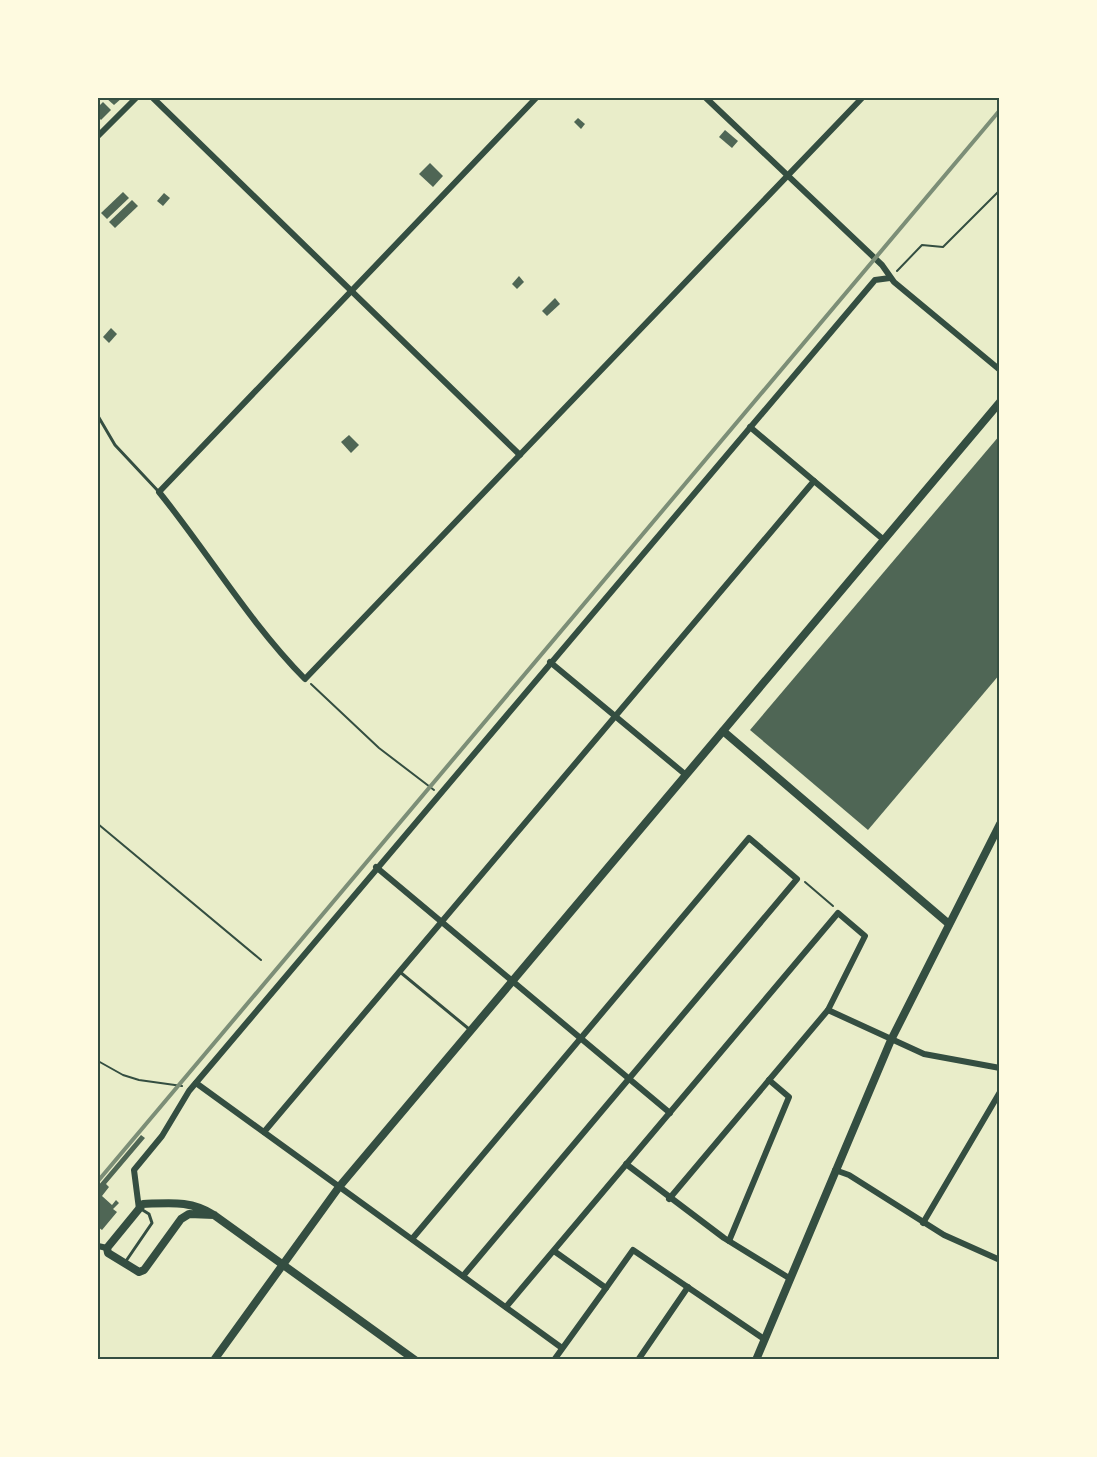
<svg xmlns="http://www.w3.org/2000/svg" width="1097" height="1457" font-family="'Alegreya Sans',sans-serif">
	<rect width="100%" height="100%" fill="#e9edc9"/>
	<g fill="#4f6655">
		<polygon points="106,98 122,98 114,105"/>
		<polygon points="103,102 111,110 101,120 98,117 98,107"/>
		<polygon points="578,118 585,124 581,129 574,122"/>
		<polygon points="725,130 738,141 732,148 719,137"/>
		<polygon points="430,163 443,176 433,187 419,174"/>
		<polygon points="123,192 129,198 107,219 101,213"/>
		<polygon points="164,193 170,198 163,206 157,201"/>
		<polygon points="132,200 138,206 115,228 109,222"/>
		<polygon points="519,276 524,282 517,289 512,284"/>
		<polygon points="555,298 560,304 547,316 542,311"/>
		<polygon points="111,328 117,334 109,343 103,337"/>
		<polygon points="349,435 359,445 351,453 341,442"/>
		<polygon points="1000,435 1000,674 868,830 750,730"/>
		<polygon points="141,1135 145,1138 106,1184 109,1187 102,1196 112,1205 116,1200 119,1203 113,1209 117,1212 102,1230 98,1227 98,1186"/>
	</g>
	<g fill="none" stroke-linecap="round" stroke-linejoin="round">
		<g stroke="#344e41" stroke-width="2">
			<polyline points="897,271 922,245 943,247 1000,190"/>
			<polyline points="311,684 379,748 434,790"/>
			<polyline points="98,824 261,960"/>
			<polyline points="805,882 833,906"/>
			<polyline points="98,1061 123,1075 139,1080 182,1086"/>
		</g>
		<g stroke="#344e41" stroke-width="3">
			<polyline points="98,416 115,445 159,492"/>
			<polyline points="400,972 469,1029"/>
			<polyline points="126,1261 152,1223 149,1214 141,1209"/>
		</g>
		<g stroke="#344e41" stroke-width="6">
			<polyline points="153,98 520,455"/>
			<path d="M536,98l-377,394c50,62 90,130 146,187l557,-581"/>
			<polyline points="706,98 882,265 894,282 1000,370"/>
			<polyline points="98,136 136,98"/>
			<polyline points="750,427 884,540"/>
			<polyline points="550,662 686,775"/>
			<polyline points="376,867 670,1113"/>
			<polyline points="828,1010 924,1054 1000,1068"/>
			<polyline points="196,1083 562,1348"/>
			<polyline points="264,1132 814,481"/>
			<polyline points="626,1164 724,1238 789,1278"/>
			<polyline points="835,1170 849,1175 944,1235 1000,1260"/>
			<polyline points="139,1209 134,1170 162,1136 189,1091 875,280 890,278"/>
			<polyline points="923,1223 1000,1092"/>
			<polyline points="412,1239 749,838 797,879 463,1276"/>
			<polyline points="729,1241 789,1097 769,1080"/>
			<polyline points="98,1246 107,1248"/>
			<polyline points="554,1251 606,1288 554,1360"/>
			<polyline points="606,1288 633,1250 764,1339"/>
			<polyline points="506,1307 838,913 865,936 828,1010 669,1199"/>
			<polyline points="638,1360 688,1287"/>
		</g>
		<g stroke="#344e41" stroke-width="8">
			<polyline points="723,731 949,924"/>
			<path d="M214,1215l-25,-1 -8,5 -37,51 -5,2 -31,-19 -1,-5 36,-44c27,-1 48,-4 71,11l201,145"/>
			<polyline points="214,1360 339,1187 1000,402"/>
		</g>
		<polyline stroke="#344e41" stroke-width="8" points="756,1360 891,1040 1000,824"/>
		<polyline stroke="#7c8e77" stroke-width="4" points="98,1181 1000,110"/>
	</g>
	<rect width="1097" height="1457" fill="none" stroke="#fefae0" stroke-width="198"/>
	<rect x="99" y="99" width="899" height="1259" fill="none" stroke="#344e41" stroke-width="2"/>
</svg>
